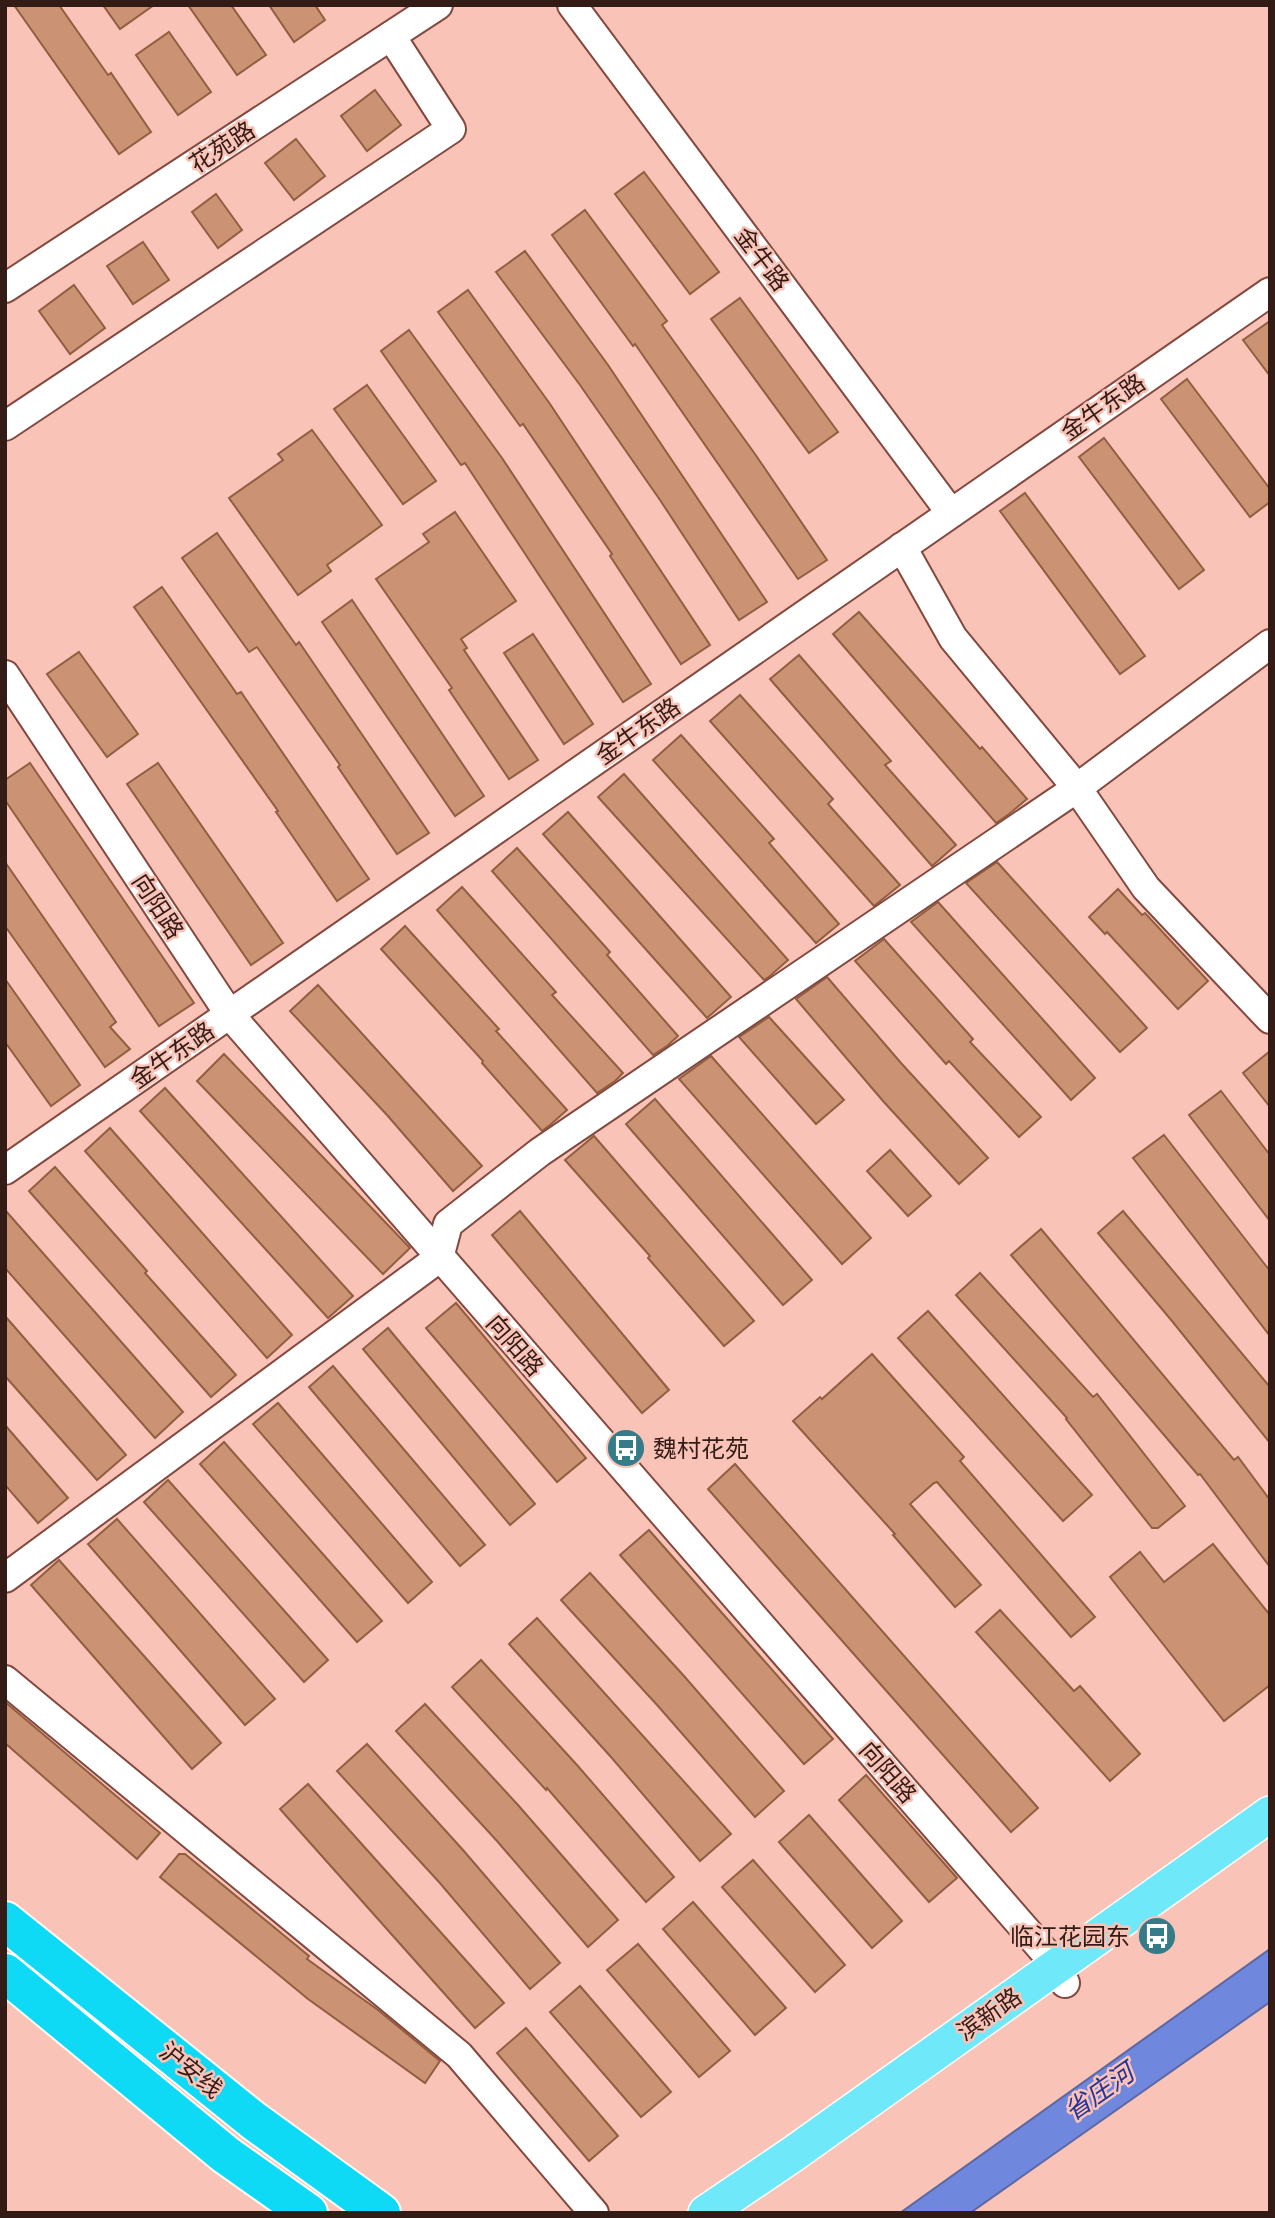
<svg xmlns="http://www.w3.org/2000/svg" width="1275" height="2218" font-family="'DM Sans','Noto Sans SC',sans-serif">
	<rect width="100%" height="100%" fill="#f9c3b8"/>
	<polygon fill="#6f87dc" stroke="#5d67a1" stroke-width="2" points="1270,1949 1270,2002 970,2213 900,2213"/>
	<g fill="#cb9373" stroke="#915e3f" stroke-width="2">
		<polygon points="14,5 59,5 108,75 111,73 151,132 119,154"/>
		<polygon points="103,5 154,5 120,29"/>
		<polygon points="188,5 231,5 266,55 237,75"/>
		<polygon points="269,5 315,5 325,20 294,42"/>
		<polygon points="169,32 211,92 178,115 136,55"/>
		<polygon points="375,90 401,125 367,151 341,116"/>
		<polygon points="296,139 325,176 294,200 265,163"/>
		<polygon points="644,172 719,272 690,294 615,194"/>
		<polygon points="216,194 242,230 218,248 192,212"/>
		<polygon points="585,210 667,321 662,325 755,454 827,560 798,579 635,344 633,346 552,235"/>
		<polygon points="143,242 169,280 133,304 107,266"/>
		<polygon points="525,251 608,365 767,602 739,620 660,500 580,385 496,272"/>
		<polygon points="74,285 105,328 70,354 39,311"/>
		<polygon points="468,290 550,404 710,645 681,664 610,556 612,554 523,424 520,426 438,312"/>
		<polygon points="740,298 838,432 809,453 711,319"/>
		<polygon points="1270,321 1270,376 1243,340"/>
		<polygon points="409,330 502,458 651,684 623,702 465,463 461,465 381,351"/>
		<polygon points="1187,379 1270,489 1270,502 1250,517 1161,399"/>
		<polygon points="367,385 436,481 403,504 334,409"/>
		<polygon points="312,430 382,525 327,565 331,571 298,595 229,498 283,460 278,454"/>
		<polygon points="1104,438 1204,570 1179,589 1079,457"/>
		<polygon points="1025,493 1145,656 1120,674 1000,511"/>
		<polygon points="455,512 516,601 461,639 467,648 464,650 538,760 509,779 449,690 452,688 376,579 429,542 423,534"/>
		<polygon points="217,533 296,645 299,642 429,833 397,854 338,767 340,765 257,647 249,652 182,558"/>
		<polygon points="162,587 237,694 241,692 369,879 337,901 276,812 278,811 134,607"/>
		<polygon points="352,600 484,796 455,816 322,622"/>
		<polygon points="859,612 980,749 982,747 1027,799 1009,814 996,823 833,634"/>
		<polygon points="533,634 593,724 564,744 504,653"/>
		<polygon points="79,652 138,734 107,757 47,674"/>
		<polygon points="799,655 891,761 885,765 956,845 932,866 770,679"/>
		<polygon points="740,695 833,799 828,804 900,885 874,906 710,721"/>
		<polygon points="681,735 774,839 769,843 839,924 816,943 653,760"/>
		<polygon points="30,763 194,1003 159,1026 5,800 5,780"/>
		<polygon points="158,763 283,943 251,965 127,784"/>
		<polygon points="624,774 788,960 770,976 764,980 598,797"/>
		<polygon points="568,812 731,997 707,1018 543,834"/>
		<polygon points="517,848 610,952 607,955 678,1036 667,1046 653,1055 492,871"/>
		<polygon points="5,862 116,1022 110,1027 130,1049 105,1067 5,926"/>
		<polygon points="997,862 1147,1028 1120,1052 966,883"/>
		<polygon points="462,887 556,992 552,995 623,1073 615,1081 597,1093 437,910"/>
		<polygon points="1118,889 1142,915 1145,913 1208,981 1178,1009 1107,932 1105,934 1089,917"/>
		<polygon points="938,902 1095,1078 1071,1100 911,922"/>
		<polygon points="405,926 499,1029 496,1031 567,1110 550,1125 542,1131 482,1063 483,1061 381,949"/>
		<polygon points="884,939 973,1039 970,1042 1041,1117 1019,1137 949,1061 946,1064 855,961"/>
		<polygon points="827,977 901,1063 988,1158 959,1184 883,1101 796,999"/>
		<polygon points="5,979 80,1085 51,1106 5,1042"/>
		<polygon points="318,985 482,1166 453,1191 387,1115 290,1011"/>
		<polygon points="769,1017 844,1100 816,1124 739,1037"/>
		<polygon points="1270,1051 1270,1107 1243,1073"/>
		<polygon points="224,1054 410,1248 383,1274 197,1081"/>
		<polygon points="711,1056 871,1238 842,1264 679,1079"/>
		<polygon points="165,1088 353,1296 328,1318 140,1111"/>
		<polygon points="1221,1091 1270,1155 1270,1221 1189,1115"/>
		<polygon points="655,1099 812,1280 783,1305 626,1124"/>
		<polygon points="110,1128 292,1335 267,1358 85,1151"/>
		<polygon points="1164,1135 1270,1271 1270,1336 1133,1158"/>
		<polygon points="594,1136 754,1321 724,1346 648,1258 650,1256 565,1160"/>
		<polygon points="890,1150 931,1196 908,1216 867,1171"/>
		<polygon points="55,1167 147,1271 145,1273 236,1375 211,1397 29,1191"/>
		<polygon points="5,1210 183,1412 155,1438 5,1268"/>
		<polygon points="520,1211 669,1390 642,1413 492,1235"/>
		<polygon points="1123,1211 1270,1387 1270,1443 1172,1321 1098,1233"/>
		<polygon points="1041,1229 1234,1460 1238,1457 1270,1500 1270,1567 1200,1474 1198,1475 1011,1255"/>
		<polygon points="980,1273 1093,1397 1097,1394 1185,1506 1158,1528 1152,1528 1066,1419 1067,1418 956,1295"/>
		<polygon points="456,1303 586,1458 557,1482 426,1328"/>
		<polygon points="928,1311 1092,1495 1063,1521 898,1338"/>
		<polygon points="5,1316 126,1455 97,1480 5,1376"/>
		<polygon points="388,1328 535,1504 510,1525 363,1349"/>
		<polygon points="872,1354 964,1457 960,1461 1095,1617 1071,1637 937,1482 934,1483 910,1504 981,1585 955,1607 893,1535 895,1534 793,1421 820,1397 822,1399"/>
		<polygon points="333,1366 485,1545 460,1566 309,1387"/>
		<polygon points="278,1403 432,1582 408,1603 253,1424"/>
		<polygon points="5,1425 68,1498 38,1523 5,1485"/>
		<polygon points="224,1442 382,1621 357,1642 200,1464"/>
		<polygon points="735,1464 1038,1808 1011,1832 708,1489"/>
		<polygon points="168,1480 328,1660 304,1682 144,1502"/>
		<polygon points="117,1519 275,1699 245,1725 88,1544"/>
		<polygon points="649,1530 833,1739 804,1764 620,1555"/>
		<polygon points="1213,1544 1270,1615 1270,1685 1224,1721 1110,1577 1140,1552 1164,1582"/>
		<polygon points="59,1560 221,1743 192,1769 31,1585"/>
		<polygon points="590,1573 684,1676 784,1791 755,1817 658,1706 561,1600"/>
		<polygon points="1000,1610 1074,1691 1080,1686 1140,1754 1110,1781 976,1632"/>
		<polygon points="537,1618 731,1834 700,1861 611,1757 509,1644"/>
		<polygon points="481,1660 577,1765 674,1877 646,1902 547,1788 546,1790 452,1687"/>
		<polygon points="5,1702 160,1833 137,1859 5,1743"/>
		<polygon points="425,1704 518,1805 618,1920 588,1947 497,1841 396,1731"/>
		<polygon points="367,1744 463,1850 560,1963 530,1989 439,1882 337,1771"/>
		<polygon points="866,1775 957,1878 929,1902 839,1800"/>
		<polygon points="308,1784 504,2003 475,2028 280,1809"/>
		<polygon points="809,1815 902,1921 872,1948 779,1842"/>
		<polygon points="179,1854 185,1854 309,1956 307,1959 378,2010 440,2061 425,2083 308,1999 160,1877"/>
		<polygon points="753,1860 845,1965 815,1992 722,1887"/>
		<polygon points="693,1902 786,2008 755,2035 663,1929"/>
		<polygon points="638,1944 730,2051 699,2077 607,1970"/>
		<polygon points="580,1986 671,2092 641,2117 550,2012"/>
		<polygon points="526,2028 618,2136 589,2161 497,2053"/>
	</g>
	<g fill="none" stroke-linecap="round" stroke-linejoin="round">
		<g stroke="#83493f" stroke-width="32">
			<g id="minor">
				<polyline points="572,5 951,513"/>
				<polyline points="5,288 438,5"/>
				<polyline points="5,426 451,129 391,36"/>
				<polyline points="902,547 953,638 1077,788 1146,888 1270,1019"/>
				<polyline points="5,675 230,1015 1057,1966 1065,1983"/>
				<polyline points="5,1170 1270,292"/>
				<polyline points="5,1578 439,1258 448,1224 540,1152 1077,788 1270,644"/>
				<polyline points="5,1680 459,2055 594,2213"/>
			</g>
		</g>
		<g stroke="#fff" stroke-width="38">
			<polyline id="major" points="706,2213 793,2154 1270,1814"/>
		</g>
		<g stroke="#fff" stroke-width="42">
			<g id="highway">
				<polyline points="5,1921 254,2121 381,2213"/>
				<polyline points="5,1973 226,2155 308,2213"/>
			</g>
		</g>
		<use href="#minor" stroke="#fff" stroke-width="28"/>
		<use href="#major" stroke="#6fe9f9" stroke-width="35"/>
		<use href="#highway" stroke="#0fdaf5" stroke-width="38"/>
	</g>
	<defs>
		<g id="bus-disc" transform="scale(2.0125)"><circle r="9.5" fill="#367c88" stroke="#f9c3b8"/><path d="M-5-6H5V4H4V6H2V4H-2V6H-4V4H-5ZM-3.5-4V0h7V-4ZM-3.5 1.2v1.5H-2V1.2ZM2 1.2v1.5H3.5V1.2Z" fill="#fff"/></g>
	</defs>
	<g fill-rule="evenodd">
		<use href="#bus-disc" x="626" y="1448"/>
		<use href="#bus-disc" x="1157" y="1936"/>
	</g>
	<g text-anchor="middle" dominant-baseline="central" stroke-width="5" stroke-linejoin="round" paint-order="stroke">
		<g font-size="24" fill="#331b16" stroke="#f9c3b8">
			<text transform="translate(222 147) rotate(-33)">花苑路</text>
			<text transform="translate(762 259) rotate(53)">金牛路</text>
			<text transform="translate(1103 407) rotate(-35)">金牛东路</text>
			<text transform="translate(638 731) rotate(-35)">金牛东路</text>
			<text transform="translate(158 906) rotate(57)">向阳路</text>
			<text transform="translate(172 1055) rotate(-35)">金牛东路</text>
			<text transform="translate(515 1345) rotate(49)">向阳路</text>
			<text transform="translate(888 1772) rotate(49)">向阳路</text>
			<text transform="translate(989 2014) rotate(-35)">滨新路</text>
			<text transform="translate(191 2070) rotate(39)">沪安线</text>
		</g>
		<g font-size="24" fill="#331b16" stroke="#f9c3b8" text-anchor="start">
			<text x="653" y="1448">魏村花苑</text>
			<text x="1130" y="1936" text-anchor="end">临江花园东</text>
		</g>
		<g font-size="26" font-style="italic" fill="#263497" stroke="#f9c3b8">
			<text transform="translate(1099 2092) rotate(-35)">省庄河</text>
		</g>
	</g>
	<rect width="1275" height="2218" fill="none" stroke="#331b16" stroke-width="14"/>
</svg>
